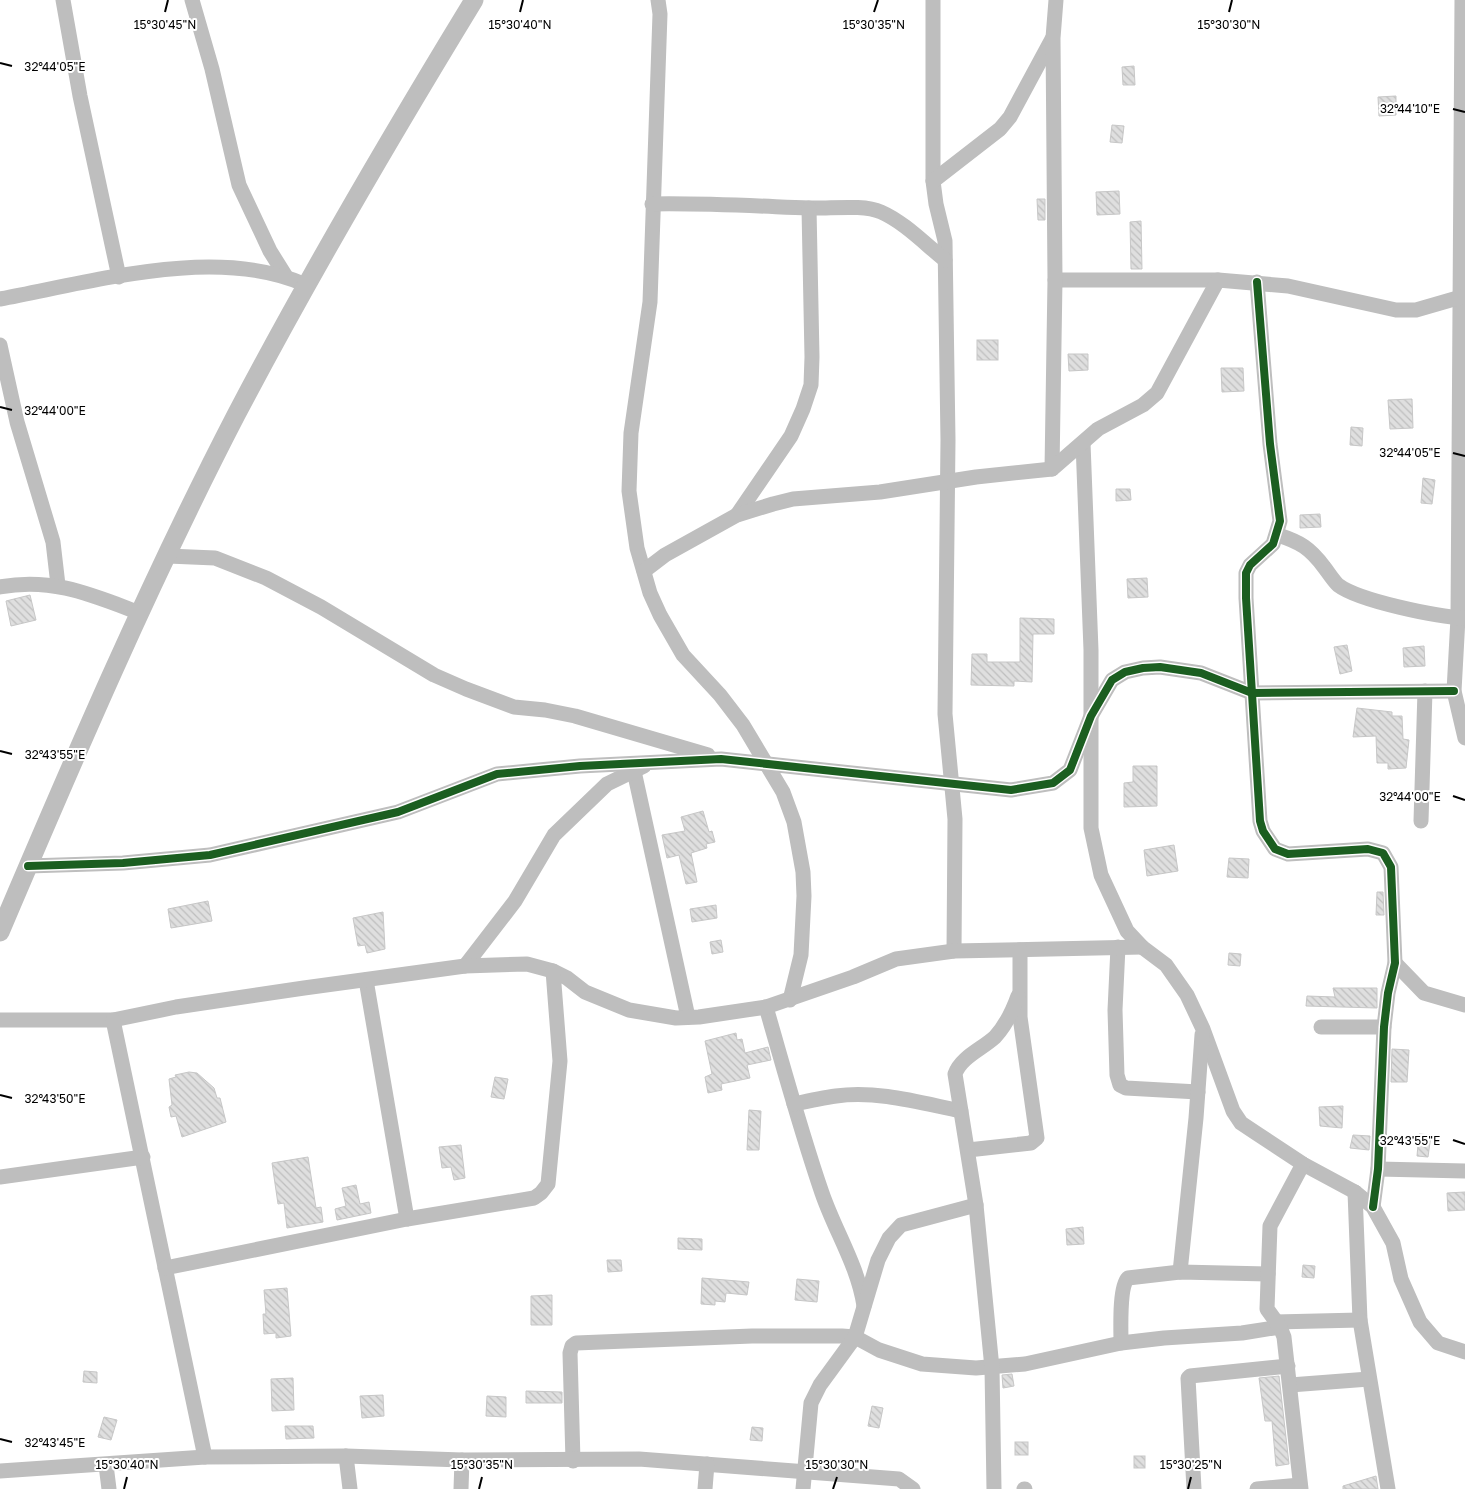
<svg xmlns="http://www.w3.org/2000/svg" width="1465" height="1489" font-family="'Golos Text',sans-serif">
	<defs>
		<pattern id="building-back-hatch" width="6" height="6" patternUnits="userSpaceOnUse" patternTransform="scale(1.25)"><rect width="6" height="6" fill="#dfdfdf"/><path d="M-1 5l2 2M0 0l6 6M5-1l2 2" fill="none" stroke="#bebebe"/></pattern>
	</defs>
	<rect width="100%" height="100%" fill="#fff"/>
	<g fill="url(#building-back-hatch)" stroke="#c7c7c7">
		<polygon points="1134,66 1135,85 1123,85 1122,67"/>
		<polygon points="1396,96 1396,115 1379,116 1378,97"/>
		<polygon points="1112,125 1124,126 1122,143 1110,142"/>
		<polygon points="1119,191 1120,214 1097,215 1096,192"/>
		<polygon points="1037,199 1045,199 1045,220 1038,220"/>
		<polygon points="1141,221 1142,269 1131,269 1130,222"/>
		<rect x="977" y="340" width="21" height="20"/>
		<polygon points="1068,354 1088,354 1088,370 1069,371"/>
		<polygon points="1221,368 1243,368 1244,391 1222,392"/>
		<polygon points="1412,399 1413,428 1390,429 1388,400"/>
		<polygon points="1351,427 1363,428 1362,446 1350,445"/>
		<polygon points="1423,478 1435,480 1432,504 1421,503"/>
		<polygon points="1116,489 1130,489 1131,500 1116,501"/>
		<polygon points="1320,514 1321,527 1300,528 1300,515"/>
		<polygon points="1147,578 1148,597 1128,598 1127,579"/>
		<polygon points="30,595 36,620 11,626 6,601"/>
		<polygon points="1020,618 1054,619 1054,634 1033,634 1032,682 1014,681 1014,686 971,685 972,654 987,654 987,662 1020,662"/>
		<polygon points="1347,645 1352,671 1340,674 1334,647"/>
		<polygon points="1424,646 1425,666 1404,667 1403,648"/>
		<polygon points="1357,708 1392,712 1392,716 1402,716 1403,739 1409,740 1406,768 1388,769 1388,763 1377,763 1376,736 1353,737"/>
		<polygon points="1133,766 1157,766 1157,806 1124,807 1124,783 1133,782"/>
		<polygon points="703,811 709,832 712,831 715,842 706,844 707,848 691,853 697,882 686,884 679,855 667,858 662,835 685,831 681,817"/>
		<polygon points="1174,845 1178,871 1147,876 1144,850"/>
		<polygon points="1229,858 1249,859 1248,878 1227,877"/>
		<polygon points="1377,892 1383,892 1384,915 1376,915"/>
		<polygon points="208,901 212,921 171,928 168,909"/>
		<polygon points="716,905 717,918 692,922 690,909"/>
		<polygon points="383,912 385,949 367,953 365,945 358,946 353,918"/>
		<polygon points="721,940 723,952 712,954 710,942"/>
		<polygon points="1229,953 1241,954 1240,966 1228,965"/>
		<polygon points="1333,988 1377,988 1377,1008 1306,1006 1307,996 1335,997"/>
		<polygon points="736,1033 737,1040 742,1039 745,1053 768,1047 771,1060 747,1065 750,1078 721,1084 722,1090 708,1093 705,1077 712,1074 705,1041"/>
		<polygon points="1392,1049 1409,1050 1407,1082 1391,1082"/>
		<polygon points="189,1072 197,1073 214,1088 217,1098 220,1098 226,1122 182,1137 176,1116 171,1117 169,1107 172,1105 169,1079 176,1077 175,1075"/>
		<polygon points="495,1077 508,1079 504,1099 491,1097"/>
		<polygon points="1343,1106 1342,1128 1320,1126 1319,1107"/>
		<polygon points="749,1110 761,1111 759,1150 747,1150"/>
		<polygon points="1419,1134 1431,1135 1428,1157 1417,1156"/>
		<polygon points="1353,1135 1370,1136 1369,1150 1350,1148"/>
		<polygon points="461,1145 465,1178 454,1180 451,1167 442,1168 439,1147"/>
		<polygon points="308,1157 316,1208 321,1207 323,1222 287,1228 284,1203 278,1204 272,1163"/>
		<polygon points="356,1185 360,1204 369,1202 371,1213 337,1220 335,1209 346,1206 342,1188"/>
		<polygon points="1465,1192 1465,1210 1448,1211 1447,1193"/>
		<polygon points="1083,1227 1084,1244 1067,1245 1066,1229"/>
		<polygon points="678,1238 702,1239 702,1250 678,1249"/>
		<polygon points="607,1260 621,1260 622,1271 608,1272"/>
		<polygon points="1303,1265 1315,1266 1314,1278 1302,1277"/>
		<polygon points="702,1278 749,1282 747,1295 726,1293 725,1302 715,1301 715,1305 701,1304"/>
		<polygon points="797,1279 819,1281 817,1302 795,1300"/>
		<polygon points="287,1288 291,1336 276,1338 276,1333 264,1334 263,1314 266,1314 264,1290"/>
		<polygon points="552,1295 552,1325 531,1325 531,1296"/>
		<polygon points="84,1371 97,1372 97,1383 83,1382"/>
		<polygon points="1012,1374 1014,1386 1003,1388 1002,1375"/>
		<polygon points="1279,1376 1289,1464 1276,1466 1272,1421 1265,1421 1259,1378"/>
		<polygon points="293,1378 294,1410 272,1411 271,1379"/>
		<polygon points="526,1391 562,1392 562,1403 526,1403"/>
		<polygon points="383,1395 384,1416 362,1418 360,1396"/>
		<polygon points="487,1396 506,1397 506,1417 486,1416"/>
		<polygon points="872,1406 883,1408 879,1428 868,1426"/>
		<polygon points="104,1417 117,1420 111,1440 98,1437"/>
		<polygon points="285,1426 313,1426 314,1438 286,1439"/>
		<polygon points="752,1427 763,1428 762,1441 750,1440"/>
		<rect x="1015" y="1442" width="13" height="13"/>
		<rect x="1134" y="1456" width="11" height="12"/>
		<polygon points="1376,1476 1378,1489 1343,1489 1343,1486"/>
	</g>
	<g fill="none" stroke-linecap="round" stroke-linejoin="round">
		<g stroke="#bebebe" stroke-width="15">
			<polyline points="63,0 80,96 119,277"/>
			<polyline points="192,0 212,69 239,185 270,251 285,275"/>
			<polyline points="658,0 660,14 650,302 631,433 629,491 637,548 650,593 660,615 683,655 720,695 743,725 783,792 794,822 803,872 804,896 801,955 790,1000"/>
			<polyline points="933,0 933,181 936,204 945,241 948,440 945,714 955,819 954,951"/>
			<polyline points="1462,0 1458,618 1454,691 1465,738"/>
			<polyline points="933,181 1000,129 1010,117 1052,39"/>
			<path d="M652,204c53,-1 104,2 157,4 20,1 54,-4 72,4 23,10 44,32 64,48"/>
			<polyline points="1055,280 1218,280"/>
			<polyline points="1257,282 1270,444 1280,521 1273,544 1250,565 1246,573 1246,598 1260,821 1263,831 1275,849 1288,854 1368,849 1383,853 1391,867 1395,963 1388,993 1384,1027 1378,1169 1373,1207"/>
			<path d="M0,299c92,-17 218,-54 306,-14"/>
			<polyline points="0,345 17,422 53,542 58,585"/>
			<polyline points="1083,443 1091,650 1091,828 1101,875 1127,931 1142,947 1166,965 1187,995 1203,1029 1233,1111 1241,1123 1256,1133 1303,1164 1355,1192 1373,1207 1393,1243 1401,1279 1420,1322 1438,1343 1465,1352"/>
			<polyline points="1052,469 1055,280 1053,38 1056,0"/>
			<polyline points="737,515 791,436 803,409 811,385 812,357 809,208"/>
			<path d="M1278,535c22,7 32,13 46,32 4,5 9,13 14,18 21,16 100,32 127,33"/>
			<polyline points="168,556 215,558 266,578 321,607 434,675 466,689 514,707 545,710 575,716 708,755"/>
			<polyline points="644,571 665,555 737,515 773,504 793,499 880,492 976,477 1052,469 1098,429 1143,405 1157,393 1218,280 1288,286 1396,310 1416,310 1461,297"/>
			<path d="M0,587c52,-10 92,8 140,26"/>
			<polyline points="634,771 688,1017"/>
			<polyline points="1421,821 1425,691"/>
			<polyline points="28,866 123,863 210,855 398,812 497,774 580,766 721,759 1011,790 1053,783 1070,770 1091,716 1112,680 1125,672 1143,668 1160,667 1201,673 1252,693 1454,691"/>
			<polyline points="1118,947 1115,1010 1117,1075 1120,1085 1126,1088 1198,1092"/>
			<polyline points="1395,963 1424,993 1465,1005"/>
			<polyline points="465,966 515,901 554,835 607,784 644,766"/>
			<polyline points="366,980 407,1219"/>
			<path d="M766,1007c18,62 35,125 56,186 13,38 36,73 42,113"/>
			<polyline points="0,1020 113,1020 176,1007 304,988 465,966 527,964 553,971 567,978 585,992 629,1010 676,1018 699,1017 766,1007 853,977 896,959 954,951 1142,947"/>
			<polyline points="113,1020 205,1457"/>
			<polyline points="1321,1027 1384,1027"/>
			<path d="M794,1104c14,-3 28,-6 42,-8 41,-6 85,7 125,15"/>
			<polyline points="968,1150 1031,1143 1037,1138 1020,1017 1020,950"/>
			<polyline points="1378,1169 1465,1171"/>
			<polyline points="0,1177 143,1157"/>
			<polyline points="1355,1192 1360,1320 1388,1489"/>
			<polyline points="165,1268 407,1219 534,1198 541,1193 548,1184 560,1061 553,971"/>
			<polyline points="1180,1272 1196,1118 1202,1035"/>
			<polyline points="1275,1322 1360,1320"/>
			<path d="M1121,1343c0,-14 -2,-56 7,-65l52,-6 88,2"/>
			<polyline points="1290,1385 1369,1379"/>
			<polyline points="346,1456 350,1489"/>
			<polyline points="573,1461 570,1353 572,1346 576,1343 752,1336 842,1336 855,1337 879,1350 922,1364 976,1368 1025,1364 1121,1343 1164,1338 1242,1333 1280,1327"/>
			<polyline points="106,1465 109,1489"/>
			<polyline points="0,1471 205,1457 346,1456 462,1460 639,1459 899,1479 913,1489"/>
			<polyline points="461,1489 462,1460"/>
			<polyline points="705,1489 707,1464"/>
			<polyline points="803,1489 811,1403 820,1385 855,1337 878,1260 889,1238 901,1225 976,1205"/>
			<path d="M994,1489l-2,-121 -16,-163 -21,-131c6,-17 27,-25 40,-37 11,-12 18,-27 23,-41"/>
			<polyline points="1024,1489 1025,1489"/>
			<polyline points="1194,1489 1188,1378 1190,1376 1288,1366"/>
			<polyline points="1257,1489 1300,1485"/>
			<polyline points="1301,1489 1284,1337 1280,1327 1267,1309 1270,1226 1303,1164"/>
		</g>
		<path stroke="#bebebe" stroke-width="19" d="M0,932c74,-174 149,-349 236,-517 74,-141 155,-279 238,-415"/>
		<g stroke="#fff" stroke-width="11">
			<g id="cycleway">
				<polyline points="1257,282 1270,444 1280,521 1273,544 1250,565 1246,573 1246,598 1260,821 1263,831 1275,849 1288,854 1368,849 1383,853 1391,867 1395,963 1388,993 1384,1027 1378,1169 1373,1207"/>
				<polyline points="28,866 123,863 210,855 398,812 497,774 580,766 721,759 1011,790 1053,783 1070,770 1091,716 1112,680 1125,672 1143,668 1160,667 1201,673 1252,693 1454,691"/>
			</g>
		</g>
		<use href="#cycleway" stroke="#1b5e20" stroke-width="8"/>
	</g>
	<path fill="none" stroke="#000" stroke-width="2" d="M165,12l3,-12M520,12l3,-12M874,12l4,-12M1229,12l3,-12M0,63l12,3M1453,109l12,3M0,407l12,3M1453,453l12,3M0,751l12,3M1453,796l12,4M0,1095l12,3M1453,1140l12,4M0,1439l12,3M124,1489l3,-12M479,1489l3,-12M833,1489l4,-12M1188,1489l3,-12"/>
	<g font-size="12" text-anchor="middle" fill="#000" stroke="#fff" stroke-width="4" stroke-linejoin="round" paint-order="stroke">
		<text x="520" y="29">15°30'40"N</text>
		<text x="874" y="29">15°30'35"N</text>
		<text x="1229" y="29">15°30'30"N</text>
		<text x="165" y="29">15°30'45"N</text>
		<text x="55" y="71">32°44'05"E</text>
		<text x="1410" y="113">32°44'10"E</text>
		<text x="55" y="415">32°44'00"E</text>
		<text x="1410" y="457">32°44'05"E</text>
		<text x="55" y="759">32°43'55"E</text>
		<text x="1410" y="801">32°44'00"E</text>
		<text x="55" y="1103">32°43'50"E</text>
		<text x="1410" y="1145">32°43'55"E</text>
		<text x="55" y="1447">32°43'45"E</text>
		<text x="127" y="1469">15°30'40"N</text>
		<text x="482" y="1469">15°30'35"N</text>
		<text x="837" y="1469">15°30'30"N</text>
		<text x="1191" y="1469">15°30'25"N</text>
	</g>
</svg>
